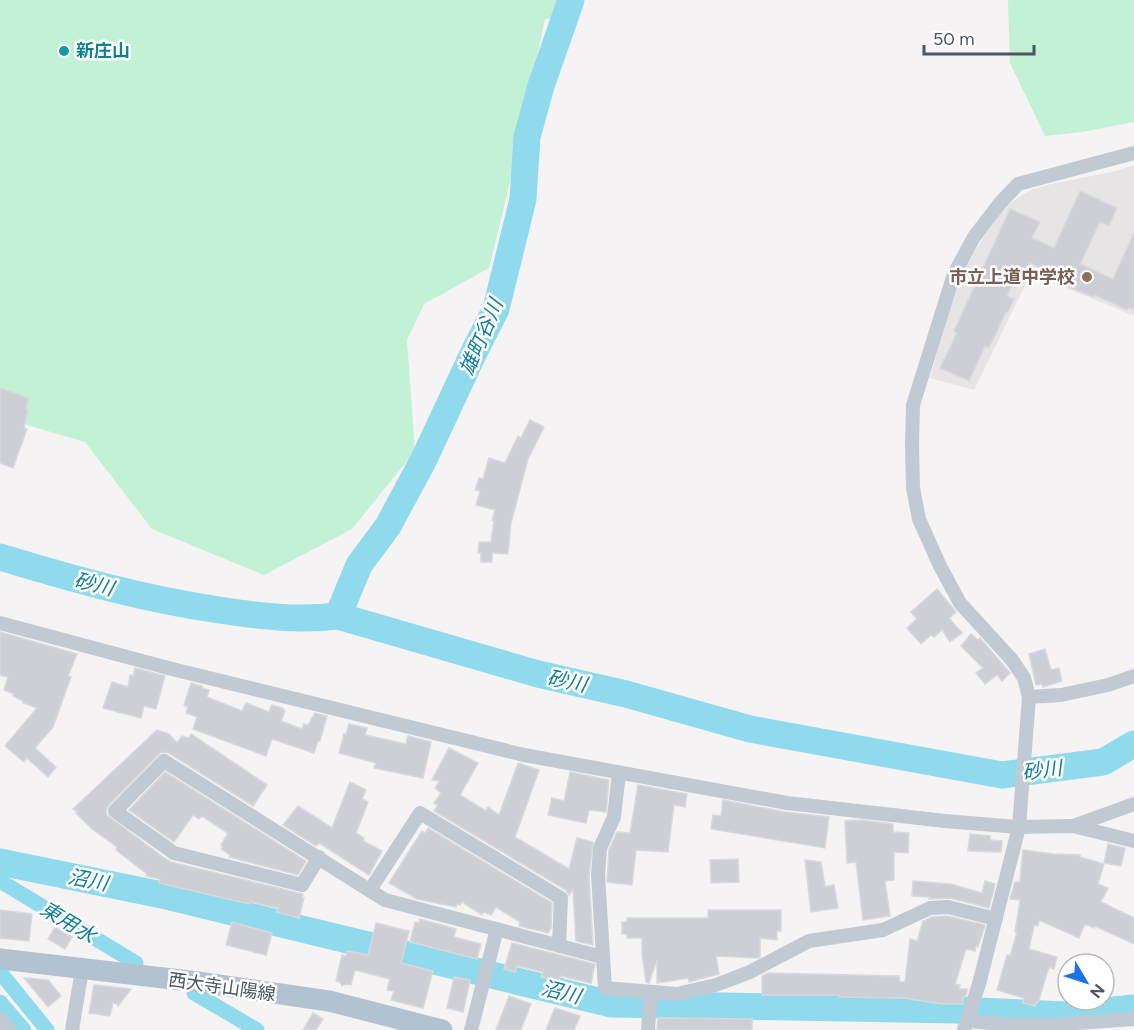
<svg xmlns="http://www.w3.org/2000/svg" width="1134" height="1030" font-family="Figtree,'Noto Sans JP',sans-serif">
	<rect width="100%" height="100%" fill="#f5f3f3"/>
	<polygon fill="#e6e4e5" points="1134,165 1134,316 1035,275 1028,279 974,390 930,378 949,310 965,268 985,235 1007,205 1029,191 1047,185 1116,171"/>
	<g fill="#c3f1d5">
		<polygon points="0,0 581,0 576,15 545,19 507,195 489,268 424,304 407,340 415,451 352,529 264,575 152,529 85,442 0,417"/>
		<polygon points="1008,0 1134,0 1134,122 1082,132 1045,136 1010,63"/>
	</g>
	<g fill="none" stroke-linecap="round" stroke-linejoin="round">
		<g stroke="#90daee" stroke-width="15">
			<polyline points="0,881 136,963"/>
			<polyline points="0,972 47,1030"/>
			<polyline points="194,993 257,1030"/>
			<polyline points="0,1002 24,1030"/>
		</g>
		<g stroke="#90daee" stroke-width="27">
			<path d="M0,557c72,22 144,42 219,53 40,6 78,11 119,6l200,58 88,20 124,35 252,46 101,-13 31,-18"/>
			<polyline points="338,616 359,565 388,526 423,461 475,350 496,309 523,199 527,137 541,86 571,0"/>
			<polyline points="0,862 162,895 611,1004 957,1010 1065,1015 1134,1008"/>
		</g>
	</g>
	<g fill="#cdcfd5" stroke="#d7d9de" stroke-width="1.5">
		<polygon points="1080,191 1117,208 1109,226 1100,222 1080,264 1113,279 1134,233 1134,310 1129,307 1127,310 1095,295 1094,297 1086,294 1052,279 1054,274 1030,263 1027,270 1020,267 1007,296 1014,299 1008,312 1006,312 989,348 985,346 969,381 940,368 957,333 954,331 1010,209 1040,222 1032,238 1054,248"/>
		<polygon points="0,388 29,398 26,409 28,410 24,428 27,429 13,468 0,463"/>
		<polygon points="530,420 544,427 528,459 511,523 508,554 492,553 492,562 481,562 481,553 478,553 479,542 491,542 494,521 492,520 495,510 476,505 480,491 475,490 479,478 483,479 489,458 505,463 518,436 521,438"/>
		<polygon points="937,589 956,612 949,618 962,633 950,642 942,630 934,637 931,635 921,644 907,628 917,619 911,612"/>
		<polygon points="0,632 77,654 68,676 71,677 53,727 35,748 56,767 48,777 27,758 24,762 5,746 37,708 23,703 23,701 13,696 14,694 4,690 8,677 0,675"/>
		<polygon points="971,634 978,640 980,638 1010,673 1002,681 997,675 985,684 976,673 983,668 961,646"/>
		<polygon points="1045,649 1051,670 1059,668 1062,681 1043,687 1042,684 1036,685 1029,654"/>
		<polygon points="135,668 165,676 156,709 144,706 141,718 103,708 112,682 128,687 130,675 133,676"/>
		<polygon points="191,683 202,686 202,688 209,690 207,697 242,711 246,703 269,712 272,705 282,708 285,711 281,721 302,729 304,724 308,725 315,713 327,716 320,741 318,741 314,753 272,739 266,756 193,729 197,717 186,713 188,707 184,705"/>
		<polygon points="349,724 367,728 365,735 406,744 408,736 431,742 423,778 374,768 376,763 339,753 344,734 346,735"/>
		<polygon points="157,730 169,734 177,743 182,736 189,738 191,734 267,785 253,806 169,753 161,752 109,805 106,810 107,815 163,857 171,862 303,894 302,898 304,898 299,918 277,912 278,908 250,902 249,904 159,883 160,879 146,876 147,874 116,850 117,847 92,829 76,813 78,812 73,809"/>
		<polygon points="449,748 478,763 460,795 486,811 488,807 499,815 518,763 539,770 515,837 569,869 577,838 593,842 589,876 593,945 576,941 573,889 569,895 566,890 434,811 438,805 434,803 441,793 435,788 440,781 432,780"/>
		<polygon points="165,772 306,861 298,875 229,857 230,855 221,849 223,847 221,845 228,833 202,816 199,819 193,815 174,842 129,810"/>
		<polygon points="570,772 609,780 606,812 589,810 586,823 548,815 552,798 564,801"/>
		<polygon points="350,782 366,790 362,799 368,802 356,833 364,838 363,841 382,851 369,875 319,843 316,846 283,825 298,806 332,828"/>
		<polygon points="638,785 687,794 685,807 674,805 668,852 636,850 632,885 607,882 609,850 617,832 630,833"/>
		<polygon points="723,800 785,812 829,817 825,848 711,829 713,815 721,816"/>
		<polygon points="861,820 893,824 893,832 909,833 908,853 894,852 894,880 885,881 890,916 863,920 856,862 847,863 845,821"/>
		<polygon points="428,828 552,903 551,928 548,933 519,926 520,922 496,907 491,915 484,912 482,915 462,902 460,905 457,904 456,907 417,899 389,883 422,831 425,833"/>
		<polygon points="970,834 990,836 990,840 1002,841 1001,852 968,851"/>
		<polygon points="1108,844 1125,848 1121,866 1104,863"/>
		<polygon points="1023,850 1053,854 1080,855 1080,857 1104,864 1098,884 1108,888 1101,902 1134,918 1134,944 1095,926 1094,928 1085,924 1079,938 1039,920 1038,926 1034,925 1029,949 1057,957 1054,969 1049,967 1038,1003 1036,1002 1035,1006 1023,1003 1024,998 997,990 1007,955 1010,956 1017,932 1015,932 1020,900 1010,899 1015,882 1020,882"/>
		<polygon points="738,859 739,882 711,883 710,860"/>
		<polygon points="805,860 821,862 825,887 834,885 838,908 811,912"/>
		<polygon points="913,881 951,884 982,893 985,881 995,884 989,908 950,898 929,899 930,897 912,896"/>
		<polygon points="0,910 32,914 29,941 0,938"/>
		<polygon points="708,910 781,910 781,931 777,931 777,940 760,938 760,957 758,958 716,956 719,974 689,982 688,978 657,983 657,960 649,983 646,982 642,954 642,938 627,938 627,934 622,934 622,922 627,922 627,918 708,918"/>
		<polygon points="947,916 985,925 978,947 976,946 975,951 966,949 955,984 960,985 959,989 968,989 965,997 963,997 963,1004 942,1004 904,998 839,997 839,995 762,995 762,976 767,973 899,976 900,982 905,982 910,939 917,941 923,921 932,917"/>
		<polygon points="420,919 456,929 454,937 481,944 477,959 410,942 415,922 419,923"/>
		<polygon points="232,922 272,933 266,955 226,945"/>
		<polygon points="376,923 409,931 401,963 433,971 423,1008 391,1000 394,991 387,990 390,979 355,970 351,985 346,984 342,986 340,982 336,981 342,955 346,956 347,951 368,955"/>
		<polygon points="55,927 72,937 65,949 48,939"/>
		<polygon points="512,943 595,964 591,983 561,976 559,981 541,977 543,972 517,966 515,972 504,969"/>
		<polygon points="454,977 470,980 463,1012 447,1008"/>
		<polygon points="24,978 48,980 61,996 48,1007"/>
		<polygon points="94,985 114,987 131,989 118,1006 117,1004 113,1003 110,1016 89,1013"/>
		<polygon points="509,996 531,1004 521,1030 496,1030"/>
		<polygon points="555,1008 580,1016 574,1030 546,1030"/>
		<polygon points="313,1013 323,1019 316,1030 303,1030"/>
		<polygon points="658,1018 752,1019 752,1030 657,1030"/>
	</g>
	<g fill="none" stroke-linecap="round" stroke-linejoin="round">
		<g stroke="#c1cad2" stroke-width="14">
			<polyline points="0,623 172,669 524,755 787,803 945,821 1019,827 1073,826 1134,841"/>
			<polyline points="1029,697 1061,695 1108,685 1134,676"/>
			<polyline points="619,773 614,817 600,848 598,875 605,988 677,994 716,985 750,972 809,941 883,930 930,908 948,907 996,919"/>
			<polyline points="1073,826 1134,804"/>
			<polyline points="319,857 302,885 174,853 115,811 164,761 385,900 602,957"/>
			<polyline points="370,890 420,813 561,898 559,945"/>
			<polyline points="0,1019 10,1030"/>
			<polyline points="967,1021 1014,1025 1049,1025 1134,1019"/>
			<polyline points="72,1030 82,970"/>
			<polyline points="471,1030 497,929"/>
			<polyline points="648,1030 651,992"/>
			<polyline points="964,1030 979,984 1019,827 1029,697 1024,678 1012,660 960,603 940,566 919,519 913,488 912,445 913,405 954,274 974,237 1000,203 1018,184 1134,153"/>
		</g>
		<polyline stroke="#b3c2d1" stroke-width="21" points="0,959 198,982 329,1001 442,1030"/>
	</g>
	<circle fill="#0f9aa8" stroke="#fff" stroke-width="2" cx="64" cy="51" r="6"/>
	<circle fill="#8d6e63" stroke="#fff" stroke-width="2" cx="1087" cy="277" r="6"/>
	<g text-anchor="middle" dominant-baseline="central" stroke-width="5" stroke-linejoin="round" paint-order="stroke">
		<g font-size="18" font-weight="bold" fill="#0d838f" stroke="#fff" text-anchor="start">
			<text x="76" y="51">新庄山</text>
		</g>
		<g font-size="18" font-weight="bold" fill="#785e54" stroke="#fff" text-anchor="end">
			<text x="1075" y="277">市立上道中学校</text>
		</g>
		<g font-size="18" fill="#4a5661" stroke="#fff">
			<text transform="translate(222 987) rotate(8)">西大寺山陽線</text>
		</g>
		<g font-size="20" font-style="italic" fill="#0c7c9b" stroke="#fff">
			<text transform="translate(481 337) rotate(-67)">雄町谷川</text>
			<text transform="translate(94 584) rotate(14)">砂川</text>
			<text transform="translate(567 681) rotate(12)">砂川</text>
			<text transform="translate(1042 770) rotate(-7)">砂川</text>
			<text transform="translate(88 880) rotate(11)">沼川</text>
			<text transform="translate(68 922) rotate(31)">東用水</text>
			<text transform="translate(561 992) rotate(14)">沼川</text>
		</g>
	</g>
	<g transform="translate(1086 982) rotate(129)"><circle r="28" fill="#ffffff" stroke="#b7bbc0" stroke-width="1.5"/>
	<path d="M0-4.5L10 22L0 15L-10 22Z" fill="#1a73e8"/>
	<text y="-9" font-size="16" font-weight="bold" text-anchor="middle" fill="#4a5661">N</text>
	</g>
	<path d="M924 45v9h110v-9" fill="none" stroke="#4a5661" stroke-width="3"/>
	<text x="933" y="45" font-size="18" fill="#4a5661" stroke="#ffffff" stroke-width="4.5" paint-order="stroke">50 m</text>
</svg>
